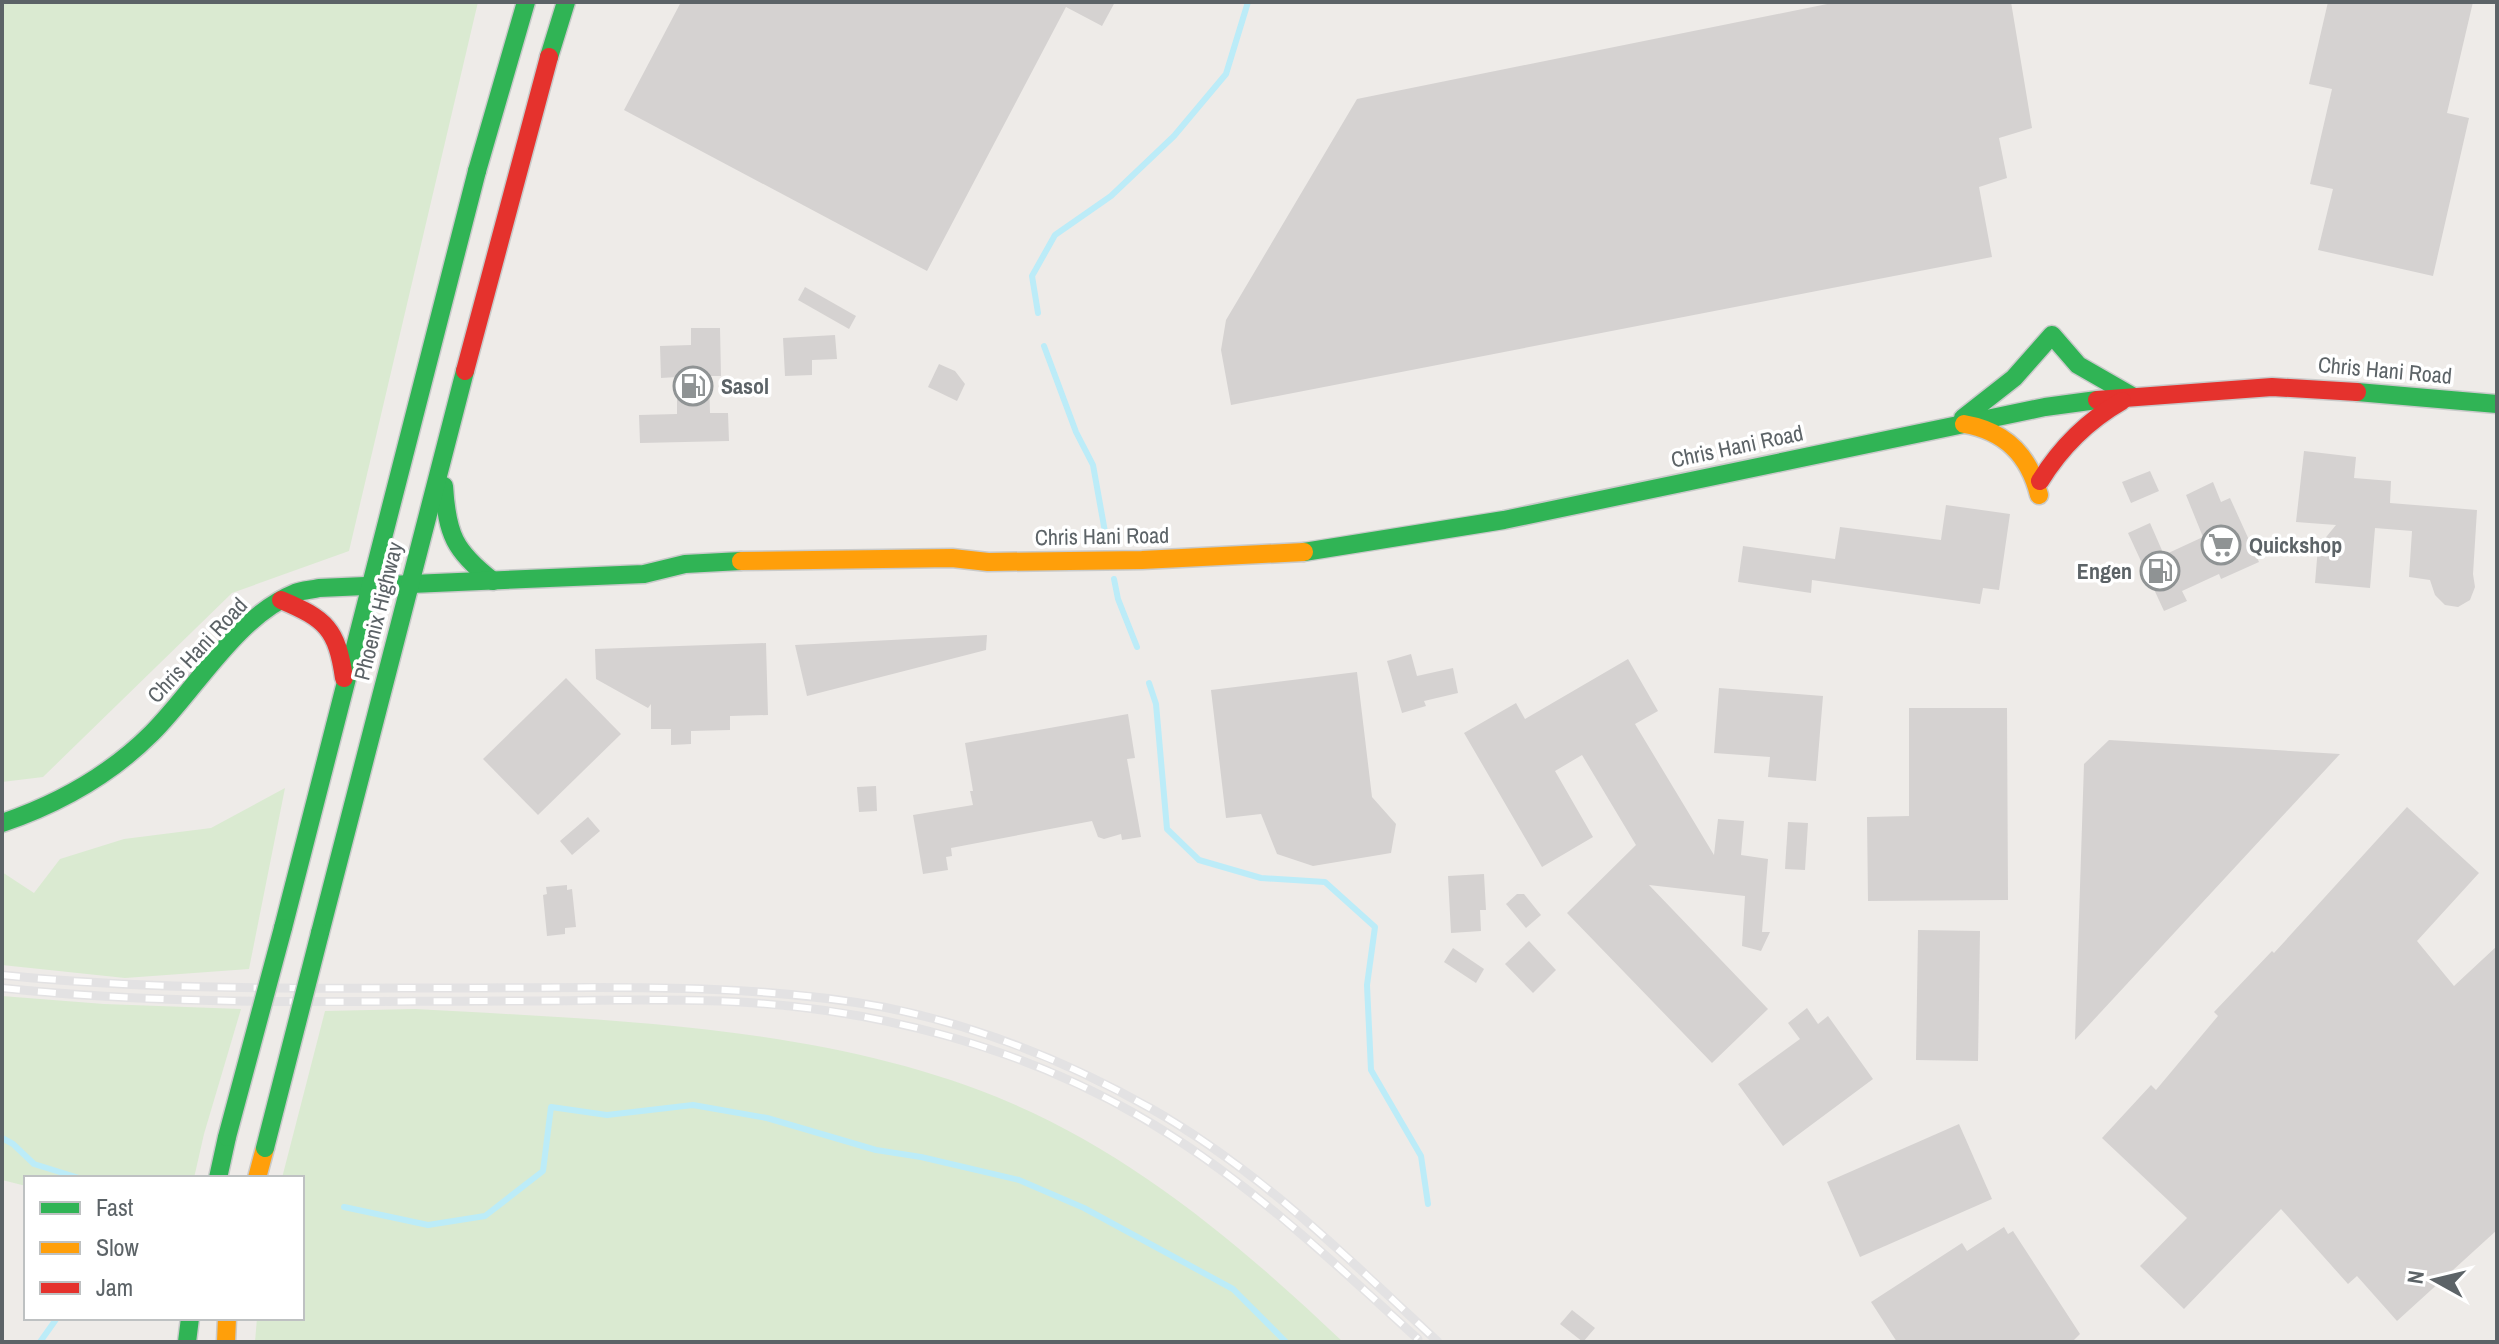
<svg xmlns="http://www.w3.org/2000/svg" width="2499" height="1344" font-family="'Archivo Narrow',sans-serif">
	<rect width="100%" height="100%" fill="#eeebe8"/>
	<g fill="#daead1">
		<polygon points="2,2 478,2 349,551 232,593 43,777 2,782"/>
		<polygon points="285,788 249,969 125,978 2,965 2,872 34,893 60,859 124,839 211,828"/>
		<polygon points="2,996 104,1004 241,1009 204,1134 194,1178 26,1178 26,1186 2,1180"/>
		<path d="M415,1009c194,11 415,16 596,94 126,54 233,145 332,239h-1088l2,-24h45v-140h-20l43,-167z"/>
	</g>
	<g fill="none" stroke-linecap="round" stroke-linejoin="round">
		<g stroke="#bcecf8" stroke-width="6">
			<polyline points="1038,313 1032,276 1055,235 1111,196 1174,136 1226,74 1248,2"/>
			<polyline points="1044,346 1076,432 1093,465 1107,543"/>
			<polyline points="1114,579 1118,599 1137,647"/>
			<polyline points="1149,683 1156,704 1167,829 1199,860 1261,878 1325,882 1375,927 1367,985 1371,1070 1421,1156 1428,1204"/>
			<polyline points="2,1138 13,1144 34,1164 79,1178"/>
			<polyline points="344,1207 428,1225 485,1216 543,1171 551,1107 607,1115 693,1105 767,1118 876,1150 921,1157 1019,1180 1084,1208 1233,1289 1286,1342"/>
			<polyline points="40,1342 57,1318"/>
		</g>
	</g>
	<g fill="#d5d2d1">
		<polygon points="681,2 1115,2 1102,26 1066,7 927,271 624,110"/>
		<polygon points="1837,2 2011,2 2032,128 1999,138 2007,178 1979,187 1992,257 1231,405 1221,350 1226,320 1357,99"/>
		<polygon points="2328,2 2473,2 2447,113 2469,118 2433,276 2318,250 2333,189 2310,184 2332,89 2309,84"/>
		<polygon points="805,287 856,316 849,329 798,300"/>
		<polygon points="691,328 720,328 721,376 709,376 710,413 728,413 729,441 640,443 639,415 677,414 677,377 661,378 660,346 691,345"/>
		<polygon points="835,335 837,359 812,360 812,375 785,376 783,338"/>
		<polygon points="939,364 955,371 965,384 957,401 928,387"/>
		<polygon points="2304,451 2356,457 2354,478 2391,481 2390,503 2477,510 2473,574 2475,587 2470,600 2458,607 2445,605 2435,595 2430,580 2409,577 2412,531 2375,528 2370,588 2315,583 2318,547 2336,525 2296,522"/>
		<polygon points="2150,471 2159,491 2131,503 2122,482"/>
		<polygon points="2213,482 2221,502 2230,498 2259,562 2221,579 2219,574 2182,591 2187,601 2164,611 2128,533 2150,523 2164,555 2203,537 2186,495"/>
		<polygon points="1946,505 2010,514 1999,590 1983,588 1980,604 1812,580 1811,593 1738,582 1743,546 1835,559 1840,527 1941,540"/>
		<polygon points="987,635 986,650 807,696 795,645"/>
		<polygon points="766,643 768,715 730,716 730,730 691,731 691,744 671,745 671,729 651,729 651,704 648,708 596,679 595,649"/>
		<polygon points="1411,654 1417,676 1453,668 1458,693 1424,701 1426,706 1402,713 1387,661"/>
		<polygon points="1628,659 1658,711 1635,724 1714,855 1718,819 1744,821 1741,855 1768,859 1762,932 1770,932 1761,951 1742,946 1745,896 1649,885 1768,1009 1712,1063 1567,913 1636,845 1582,755 1555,771 1593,837 1542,867 1464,733 1516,703 1525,719"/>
		<polygon points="1357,672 1372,797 1396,824 1391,853 1313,866 1277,854 1261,814 1226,818 1211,690"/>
		<polygon points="566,678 621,734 538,815 483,759"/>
		<polygon points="1719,688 1823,696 1816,781 1768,777 1770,757 1714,753"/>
		<polygon points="1909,708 2007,708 2008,900 1868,901 1867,817 1909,816"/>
		<polygon points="1128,714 1135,758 1127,759 1141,837 1122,840 1121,834 1104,839 1098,837 1092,821 951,848 952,856 946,857 948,870 923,874 913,815 973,805 970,791 973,791 965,743"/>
		<polygon points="2109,740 2340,754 2075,1040 2084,764"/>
		<polygon points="876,786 877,811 859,812 857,787"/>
		<polygon points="2407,807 2479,873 2417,941 2454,986 2497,946 2497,1230 2397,1321 2357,1276 2348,1284 2281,1209 2184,1309 2140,1266 2187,1218 2102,1138 2151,1085 2156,1090 2218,1016 2214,1012 2272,951 2274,953"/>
		<polygon points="588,817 600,831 572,855 560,841"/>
		<polygon points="1788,822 1808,823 1805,870 1785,869"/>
		<polygon points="1484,874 1486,910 1480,910 1481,931 1451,933 1448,876"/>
		<polygon points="567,885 567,890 572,889 576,927 565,928 565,934 547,936 543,895 547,894 546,887"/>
		<polygon points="1517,894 1524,894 1541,915 1526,928 1506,904"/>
		<polygon points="1918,930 1980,931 1978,1061 1916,1060"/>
		<polygon points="1529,941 1556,970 1533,993 1505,964"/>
		<polygon points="1453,948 1484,969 1476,983 1444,962"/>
		<polygon points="1807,1008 1818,1024 1828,1016 1873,1079 1783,1146 1738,1084 1800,1039 1788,1023"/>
		<polygon points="1959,1124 1992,1199 1860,1257 1827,1182"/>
		<polygon points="2004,1227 2008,1234 2013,1231 2080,1334 2072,1342 1897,1342 1871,1302 1962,1243 1967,1251"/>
		<polygon points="1572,1310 1595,1328 1583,1342 1560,1324"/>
	</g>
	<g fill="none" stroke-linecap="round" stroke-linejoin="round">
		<g stroke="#c9caca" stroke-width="21">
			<g id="fast">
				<polyline points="549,57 566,2"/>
				<polyline points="477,171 526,2"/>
				<polyline points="2357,392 2497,404"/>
				<polyline points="1963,418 2014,378 2052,335 2078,365 2132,396"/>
				<path d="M444,486c3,48 10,65 49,95"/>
				<polyline points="1304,552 1504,520 2045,407 2097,400"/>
				<path d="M2,823c56,-19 108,-48 150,-90 44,-44 84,-116 143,-140 8,-3 16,-3 24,-5l325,-14 41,-10 56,-3"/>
				<polyline points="283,928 477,171"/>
				<polyline points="320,933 465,371"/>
				<polyline points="218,1178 227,1137"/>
				<polyline points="187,1342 190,1318"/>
			</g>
		</g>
		<g stroke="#c9caca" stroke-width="21">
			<g id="slow">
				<path d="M1964,424c41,7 65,31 75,71"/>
				<polyline points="741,561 952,558 988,562 1142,560 1304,552"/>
				<polyline points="257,1178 265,1148"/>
				<polyline points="226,1342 227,1318"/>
			</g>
		</g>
		<g stroke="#c9caca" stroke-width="21">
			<g id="jam">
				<polyline points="465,371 549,57"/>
				<polyline points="2097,400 2272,387 2357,392"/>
				<path d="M2040,481c21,-34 47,-60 82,-80"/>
				<path d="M281,600c45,19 56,29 63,78"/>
			</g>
		</g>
		<use href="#fast" stroke="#30b455" stroke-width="18"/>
		<use href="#slow" stroke="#ff9f0a" stroke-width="18"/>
		<use href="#jam" stroke="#e5322d" stroke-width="18"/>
		<g stroke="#e3e2e3" stroke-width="9">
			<g id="rail">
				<path d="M2,975c154,16 309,13 464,13 139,0 280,-6 417,19 93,18 185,55 267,101 108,61 198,150 288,234"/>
				<path d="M2,988c169,18 340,13 510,13 76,0 152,-3 228,1 139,8 278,44 399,114 104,60 191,143 279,223"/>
			</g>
		</g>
		<use href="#rail" stroke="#fff" stroke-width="6" stroke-dasharray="18" stroke-linecap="butt"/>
		<g stroke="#c9caca" stroke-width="21" stroke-linecap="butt">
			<g id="fast-bridge">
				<polyline points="227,1137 283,928"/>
				<polyline points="265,1148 320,933"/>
			</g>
		</g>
		<use href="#fast-bridge" stroke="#30b455" stroke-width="18"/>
	</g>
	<defs>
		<g id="fuel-ring" transform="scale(2)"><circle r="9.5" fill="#fff" stroke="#8f9394" stroke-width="1.5"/><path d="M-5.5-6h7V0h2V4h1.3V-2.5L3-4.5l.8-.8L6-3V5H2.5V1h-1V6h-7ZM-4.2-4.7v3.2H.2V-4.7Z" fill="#8f9394"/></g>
		<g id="supermarket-ring" transform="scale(2)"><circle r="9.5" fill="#fff" stroke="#8f9394" stroke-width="1.5"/><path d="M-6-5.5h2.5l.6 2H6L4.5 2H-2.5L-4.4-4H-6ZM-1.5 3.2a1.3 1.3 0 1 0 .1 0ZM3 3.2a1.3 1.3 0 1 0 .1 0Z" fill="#8f9394"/></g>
	</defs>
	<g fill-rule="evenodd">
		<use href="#fuel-ring" x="693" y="386"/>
		<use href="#supermarket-ring" x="2221" y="545"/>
		<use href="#fuel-ring" x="2160" y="571"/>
	</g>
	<g text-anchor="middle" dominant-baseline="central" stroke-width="7" stroke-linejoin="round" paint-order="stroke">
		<g font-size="22" fill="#5c6367" stroke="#fff">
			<text transform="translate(2385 370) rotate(5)">Chris Hani Road</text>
			<text transform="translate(1737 446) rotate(-12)">Chris Hani Road</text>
			<text transform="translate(1102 536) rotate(-1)">Chris Hani Road</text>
			<text transform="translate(378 611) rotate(-76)">Phoenix Highway</text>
			<text transform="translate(197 650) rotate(-47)">Chris Hani Road</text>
		</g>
		<g font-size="22" font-weight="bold" fill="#5c6367" stroke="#fff" text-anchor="start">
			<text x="721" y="386">Sasol</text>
			<text x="2249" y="545">Quickshop</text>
			<text x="2132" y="571" text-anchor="end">Engen</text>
		</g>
	</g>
	<rect width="2499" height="1344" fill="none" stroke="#5c6367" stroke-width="8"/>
	<rect x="24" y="1176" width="280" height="144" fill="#ffffff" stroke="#bec1c2" stroke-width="2"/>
	<rect x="40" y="1202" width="40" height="12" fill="#30b455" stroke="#bec1c2" stroke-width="2"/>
	<text x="96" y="1216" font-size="24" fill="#5c6367">Fast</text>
	<rect x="40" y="1242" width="40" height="12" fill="#ff9f0a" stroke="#bec1c2" stroke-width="2"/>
	<text x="96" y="1256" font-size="24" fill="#5c6367">Slow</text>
	<rect x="40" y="1282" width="40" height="12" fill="#e5322d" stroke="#bec1c2" stroke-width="2"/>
	<text x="96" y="1296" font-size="24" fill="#5c6367">Jam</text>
	<g transform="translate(2435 1280) rotate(278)" stroke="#ffffff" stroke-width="6" paint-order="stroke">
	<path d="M0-6L14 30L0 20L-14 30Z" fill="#5c6367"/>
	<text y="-12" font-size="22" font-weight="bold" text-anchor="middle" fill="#5c6367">N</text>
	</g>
</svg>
